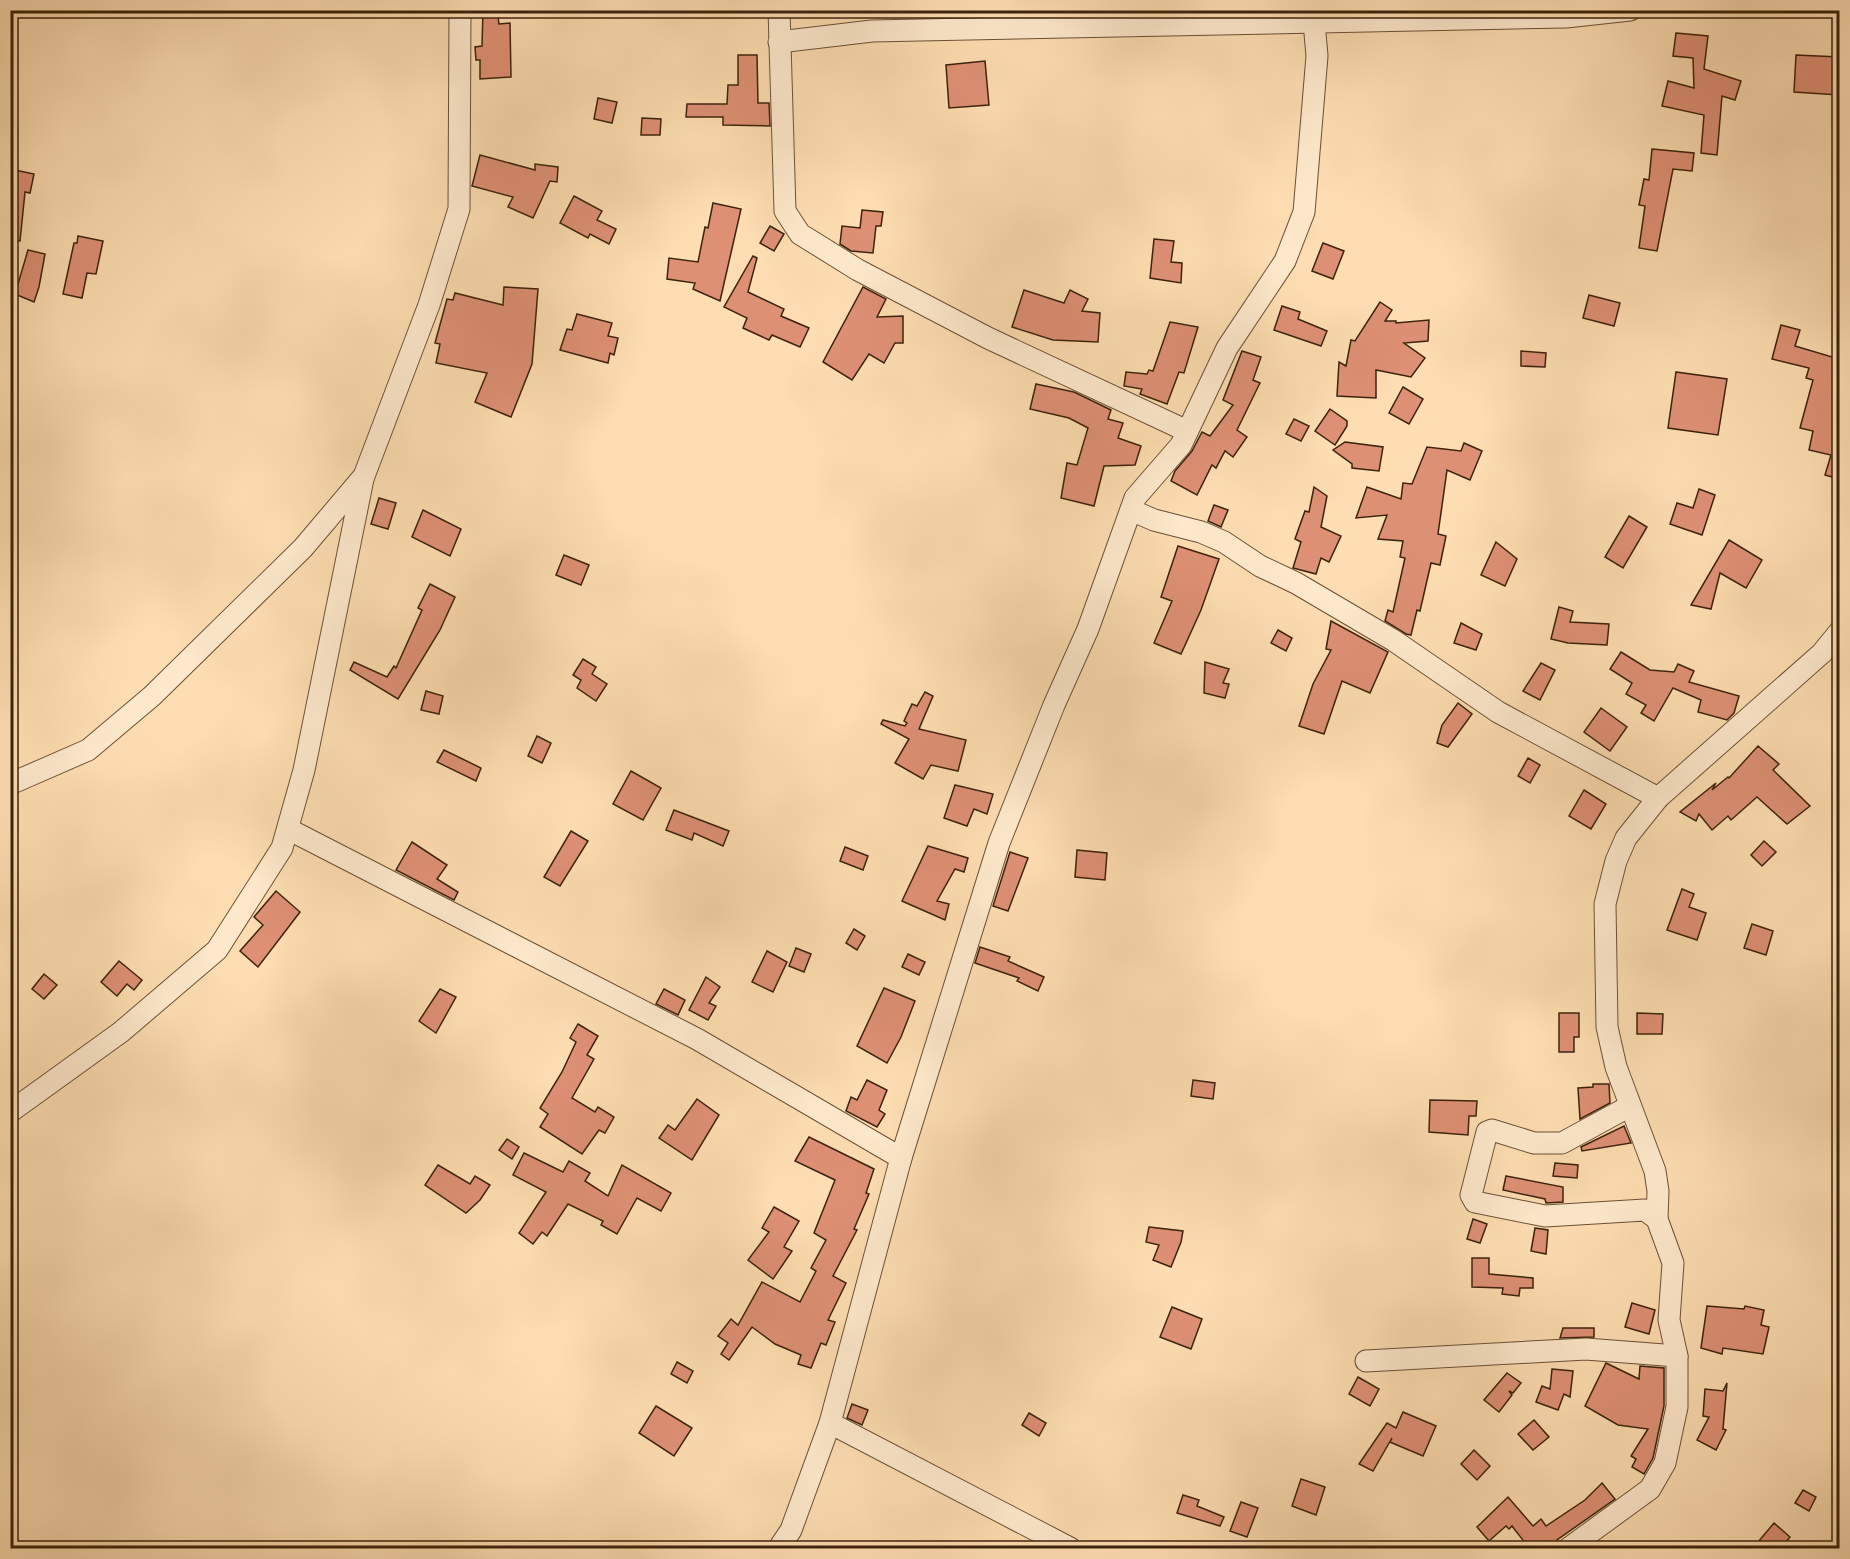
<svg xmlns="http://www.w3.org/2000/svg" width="1850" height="1559" font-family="'Sorts Mill Goudy',serif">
	<rect width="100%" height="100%" fill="#fdddb1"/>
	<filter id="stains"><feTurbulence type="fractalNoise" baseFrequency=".00333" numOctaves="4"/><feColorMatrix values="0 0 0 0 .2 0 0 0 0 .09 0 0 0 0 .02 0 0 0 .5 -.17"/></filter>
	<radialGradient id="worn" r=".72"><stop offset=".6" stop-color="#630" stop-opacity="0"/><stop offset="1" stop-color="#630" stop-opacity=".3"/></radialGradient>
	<g fill="#de9075" stroke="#3c220b" stroke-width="1.5">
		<polygon points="483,10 497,10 499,24 510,23 511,77 480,79 480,60 476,60 475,47 482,46"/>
		<polygon points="1676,33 1708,36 1704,69 1741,81 1735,100 1722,96 1717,155 1701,153 1704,115 1662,106 1668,81 1694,88 1693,58 1673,56"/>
		<polygon points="738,55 757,55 758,103 769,103 770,126 723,125 723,117 686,117 687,104 727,104 728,85 738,85"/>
		<polygon points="1796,55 1839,57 1839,95 1794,92"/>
		<polygon points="985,61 989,105 949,108 946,65"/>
		<polygon points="598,98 617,102 612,123 594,119"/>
		<polygon points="642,118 661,119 660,135 641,135"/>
		<polygon points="1652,149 1694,153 1692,171 1673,169 1657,251 1639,248 1645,206 1639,205 1644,179 1649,180"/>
		<polygon points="480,155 535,170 535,164 558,167 557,182 550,181 533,218 508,207 513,197 472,186"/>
		<polygon points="15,170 34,174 30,193 25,192 20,241 10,240 10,188"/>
		<polygon points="574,196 602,211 597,220 616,229 609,244 590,234 588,238 560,223"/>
		<polygon points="713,203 741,209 720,301 693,289 695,283 667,279 669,258 698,262 705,227 708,228"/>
		<polygon points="862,210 883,212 881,226 876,226 873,253 851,251 840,244 842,226 860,228"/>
		<polygon points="770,226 784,234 774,251 760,243"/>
		<polygon points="78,236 103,241 96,274 87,273 82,298 63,294 74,243 77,243"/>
		<polygon points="1154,239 1174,241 1171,262 1182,263 1181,283 1150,278"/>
		<polygon points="1323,243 1344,251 1333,279 1312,271"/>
		<polygon points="28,250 45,254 39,287 34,302 15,294"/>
		<polygon points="753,256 757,258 748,292 784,309 781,316 809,328 800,347 772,335 769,340 743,328 747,318 724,307"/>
		<polygon points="504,287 538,289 532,364 511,417 475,402 487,373 436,363 440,344 435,343 447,299 453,300 455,293 503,305"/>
		<polygon points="863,287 886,299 877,317 903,316 903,343 895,343 884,363 869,354 852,380 823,362"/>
		<polygon points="1024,290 1064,303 1070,290 1088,299 1082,311 1100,313 1098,342 1053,340 1012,327"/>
		<polygon points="1589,295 1620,303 1614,326 1583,318"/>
		<polygon points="1380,302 1392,310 1385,321 1396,321 1396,323 1429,320 1428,341 1404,343 1425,358 1411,377 1376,370 1376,398 1337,396 1339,362 1346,366 1351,340 1355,341"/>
		<polygon points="1282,306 1300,312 1298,319 1327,331 1321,346 1274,330"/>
		<polygon points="577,314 612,323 608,336 618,338 614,355 610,353 608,363 560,350 567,329 572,330"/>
		<polygon points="1170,322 1198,327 1184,373 1179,372 1167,404 1140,394 1142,389 1124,386 1126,372 1147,374 1149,370 1153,371"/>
		<polygon points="1781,325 1800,330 1795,346 1839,359 1839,479 1825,475 1831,455 1809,450 1813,431 1800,428 1813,380 1806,378 1809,368 1772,359"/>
		<polygon points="1242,351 1261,357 1253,380 1260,383 1237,430 1247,437 1233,457 1225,451 1216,468 1212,465 1197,495 1171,481 1175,471 1192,451 1202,432 1210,436 1233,405 1223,400"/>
		<polygon points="1521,351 1546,353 1545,367 1521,366"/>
		<polygon points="1676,372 1727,379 1718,435 1668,428"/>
		<polygon points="1036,384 1074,392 1111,410 1108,419 1123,423 1118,438 1141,446 1135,465 1104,466 1094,506 1061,498 1067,463 1077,465 1088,428 1069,418 1030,409"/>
		<polygon points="1403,387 1423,399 1409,424 1389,413"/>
		<polygon points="1330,409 1347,421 1347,426 1335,445 1315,431"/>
		<polygon points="1294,419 1309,426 1301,441 1286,434"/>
		<polygon points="1345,442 1383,447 1379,471 1352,468 1352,464 1333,450"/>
		<polygon points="1464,443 1482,451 1470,480 1447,470 1438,534 1446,536 1440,565 1431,563 1420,611 1417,610 1411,635 1406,634 1385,621 1388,610 1393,612 1405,558 1400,557 1403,541 1378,539 1387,515 1356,518 1367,487 1401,499 1403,483 1412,484 1427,447 1461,451"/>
		<polygon points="1314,487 1327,496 1321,527 1341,536 1329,562 1321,558 1316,574 1293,568 1301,542 1295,539 1305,511 1309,512"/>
		<polygon points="1699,489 1715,495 1702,535 1670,524 1677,503 1693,508"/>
		<polygon points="379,498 396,503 388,529 371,524"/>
		<polygon points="1214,505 1228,510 1221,527 1208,521"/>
		<polygon points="423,510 461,529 450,556 412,537"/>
		<polygon points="1629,516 1647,527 1623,568 1605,557"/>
		<polygon points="1729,540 1762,560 1746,588 1720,573 1711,609 1691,605"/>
		<polygon points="1496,542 1517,559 1505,586 1481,575"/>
		<polygon points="1178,546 1219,559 1201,610 1181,654 1154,643 1172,601 1161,597"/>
		<polygon points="564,555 589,565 581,585 556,575"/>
		<polygon points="430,584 455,597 440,630 398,699 350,670 354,662 387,677 394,666 396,668 422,610 418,608"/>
		<polygon points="1559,607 1573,611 1570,622 1609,624 1607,645 1568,643 1551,639"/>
		<polygon points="1331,621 1388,652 1370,693 1342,681 1324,734 1299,726 1313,684 1331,650 1326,649"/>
		<polygon points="1461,623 1482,634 1476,650 1454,643"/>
		<polygon points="1278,630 1292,638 1286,651 1271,643"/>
		<polygon points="1621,652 1650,670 1674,672 1678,664 1694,671 1689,682 1739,696 1734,713 1727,720 1698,712 1701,700 1673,688 1654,721 1641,713 1646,705 1626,694 1632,683 1610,669"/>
		<polygon points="583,659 596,667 592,674 607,684 596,701 577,688 581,680 573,675"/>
		<polygon points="1205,662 1229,669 1223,683 1229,684 1225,698 1204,693"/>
		<polygon points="1541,663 1555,670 1540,700 1523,691"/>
		<polygon points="426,691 443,696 439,714 421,710"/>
		<polygon points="925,692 933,696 919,729 966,740 958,771 931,765 923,779 895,763 909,739 881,724 883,720 905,726 907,723 904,721 912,704 917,706"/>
		<polygon points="1458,703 1472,714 1448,747 1437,743 1442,725"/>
		<polygon points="1601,708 1627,727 1610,751 1584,732"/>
		<polygon points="537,736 551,743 542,763 528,756"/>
		<polygon points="1758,746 1779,764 1773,770 1810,806 1787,824 1757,797 1731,820 1728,816 1712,830 1699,814 1696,821 1680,812 1716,783 1712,790 1728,777 1729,778"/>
		<polygon points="444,750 481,768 476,781 437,762"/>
		<polygon points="1528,758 1540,765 1530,783 1518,776"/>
		<polygon points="631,771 661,788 643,820 613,804"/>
		<polygon points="955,785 993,794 987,814 974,809 967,826 944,818"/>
		<polygon points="1584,790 1606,804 1591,829 1569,816"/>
		<polygon points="674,810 729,831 723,846 694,833 692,840 666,830"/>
		<polygon points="571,831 588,841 560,886 544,877"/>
		<polygon points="1764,841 1776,852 1762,866 1751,855"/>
		<polygon points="412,842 447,865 437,879 458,892 454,900 396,870"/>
		<polygon points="928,846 968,858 964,872 955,869 937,901 949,904 945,920 902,901"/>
		<polygon points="845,847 868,856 863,870 840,861"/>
		<polygon points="1077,850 1107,853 1105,880 1075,877"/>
		<polygon points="1010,852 1028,858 1008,911 993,906"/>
		<polygon points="1682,889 1694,894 1689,907 1706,913 1697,940 1667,930"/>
		<polygon points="276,891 300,912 258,967 240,951 263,925 254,917"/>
		<polygon points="1752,924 1773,931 1766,955 1744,948"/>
		<polygon points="854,929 865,936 857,950 846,943"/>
		<polygon points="980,947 1010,957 1008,961 1044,977 1038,991 1017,981 1019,978 975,963"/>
		<polygon points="796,948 811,954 804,972 789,966"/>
		<polygon points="767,951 787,962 773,992 752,982"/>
		<polygon points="908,954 925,962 919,975 902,967"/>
		<polygon points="119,961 142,980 134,990 127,984 117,996 101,982"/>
		<polygon points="44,974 57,985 44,999 32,989"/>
		<polygon points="706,977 720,987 709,1003 716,1006 708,1020 689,1010"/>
		<polygon points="884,988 915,1001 901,1037 887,1063 857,1046"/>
		<polygon points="440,989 456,997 436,1033 419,1021"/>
		<polygon points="664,989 685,1000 678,1015 656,1004"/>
		<polygon points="1559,1013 1579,1013 1579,1037 1574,1037 1574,1052 1559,1052"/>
		<polygon points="1637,1013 1663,1014 1662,1034 1637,1034"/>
		<polygon points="578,1024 598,1036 587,1055 594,1059 572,1098 595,1112 598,1107 614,1117 605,1133 599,1130 582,1154 540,1127 548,1114 540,1108 562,1072 576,1042 570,1038"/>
		<polygon points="867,1080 887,1090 879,1110 885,1114 877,1127 846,1111 851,1097 857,1100"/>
		<polygon points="1193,1080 1215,1083 1213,1099 1191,1096"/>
		<polygon points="1593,1084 1609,1084 1610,1103 1580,1119 1578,1088 1593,1087"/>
		<polygon points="697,1099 719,1115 692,1160 659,1138 668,1125 675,1130"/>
		<polygon points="1430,1100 1477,1101 1476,1116 1469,1116 1468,1135 1429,1132"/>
		<polygon points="1624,1126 1631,1143 1582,1151 1581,1147"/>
		<polygon points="809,1137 874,1169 866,1193 869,1194 854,1229 857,1230 833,1276 846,1283 828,1320 835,1322 826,1345 821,1343 811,1368 798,1364 801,1355 775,1344 752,1327 729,1360 721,1354 728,1343 718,1336 731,1319 738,1325 762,1282 800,1302 816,1271 811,1268 826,1240 814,1233 835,1180 795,1161"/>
		<polygon points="507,1139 519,1147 512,1159 499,1150"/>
		<polygon points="524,1153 563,1172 569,1161 590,1173 585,1181 608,1196 622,1165 671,1193 661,1211 637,1198 617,1234 601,1225 603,1221 568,1204 547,1236 542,1232 533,1244 519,1233 546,1192 513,1175"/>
		<polygon points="1555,1163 1578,1165 1577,1178 1553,1176"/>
		<polygon points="438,1165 470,1184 475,1176 490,1185 480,1200 466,1213 425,1185"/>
		<polygon points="1506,1176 1563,1187 1563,1202 1546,1203 1545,1199 1503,1190"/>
		<polygon points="774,1207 799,1221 784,1247 792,1251 773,1279 748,1260 769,1232 762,1228"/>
		<polygon points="1473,1219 1487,1224 1480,1243 1467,1239"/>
		<polygon points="1149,1227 1183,1231 1181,1242 1171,1267 1153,1260 1159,1245 1146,1242"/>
		<polygon points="1535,1228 1548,1230 1546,1254 1531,1251"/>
		<polygon points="1472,1258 1489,1258 1489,1274 1533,1278 1533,1288 1520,1288 1519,1296 1502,1294 1503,1288 1472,1287"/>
		<polygon points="1632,1303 1655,1310 1649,1334 1625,1327"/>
		<polygon points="1707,1306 1744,1309 1745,1306 1764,1310 1761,1325 1769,1327 1763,1354 1723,1348 1722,1354 1701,1348"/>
		<polygon points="1172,1307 1202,1319 1191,1349 1160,1337"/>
		<polygon points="1563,1328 1594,1328 1594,1337 1560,1338"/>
		<polygon points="677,1362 693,1371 687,1383 671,1374"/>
		<polygon points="1606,1363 1639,1379 1640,1366 1664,1368 1664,1406 1653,1458 1644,1474 1632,1467 1636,1459 1631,1456 1648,1429 1618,1425 1585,1406"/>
		<polygon points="1552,1369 1573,1371 1570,1397 1564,1394 1558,1410 1536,1402 1542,1386 1550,1389"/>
		<polygon points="1507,1373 1521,1383 1513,1393 1509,1391 1512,1395 1499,1412 1484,1400"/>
		<polygon points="1358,1377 1379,1389 1370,1406 1349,1394"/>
		<polygon points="1727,1383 1723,1429 1726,1430 1716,1450 1697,1440 1709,1417 1703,1416 1705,1389 1723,1391"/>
		<polygon points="852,1404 868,1410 862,1425 847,1418"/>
		<polygon points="656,1406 692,1428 674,1456 639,1433"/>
		<polygon points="1403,1412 1436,1426 1423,1456 1390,1442 1392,1438 1373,1471 1359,1464 1387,1423 1396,1428"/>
		<polygon points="1029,1413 1046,1423 1039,1436 1022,1425"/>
		<polygon points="1534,1420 1549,1437 1533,1450 1518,1434"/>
		<polygon points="1474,1450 1490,1466 1477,1480 1461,1464"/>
		<polygon points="1301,1479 1325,1487 1316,1515 1292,1506"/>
		<polygon points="1602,1483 1615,1499 1557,1540 1556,1548 1529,1548 1512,1526 1509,1529 1506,1526 1489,1541 1477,1527 1508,1497 1533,1526 1541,1519 1546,1526 1585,1500"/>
		<polygon points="1803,1490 1816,1497 1809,1511 1795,1503"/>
		<polygon points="1183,1495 1199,1500 1197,1506 1224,1517 1220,1526 1177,1513"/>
		<polygon points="1241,1502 1258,1508 1247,1537 1230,1531"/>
		<polygon points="1774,1523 1790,1537 1781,1548 1753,1548"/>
	</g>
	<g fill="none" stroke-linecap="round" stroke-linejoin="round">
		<g stroke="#6c5134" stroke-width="23">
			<g id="minor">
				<polyline points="779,10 785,211 800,234 858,270 988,338 1187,431"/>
				<polyline points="779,42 872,31 1566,17 1630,10"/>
				<polyline points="1131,510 1154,520 1201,532 1224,542 1260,566 1296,583 1393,640 1498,712 1658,798"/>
				<polyline points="10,784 88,750 152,696 303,548 364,476 429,305 459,209 460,10"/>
				<polyline points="288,829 697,1039 901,1158"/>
				<polyline points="1630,1106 1562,1143 1534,1143 1492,1130 1487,1132 1471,1195 1475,1202 1545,1216 1645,1210 1657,1219"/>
				<polyline points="10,1112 121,1032 217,950 282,848 304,770 363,479"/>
				<polyline points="1366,1361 1586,1349 1677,1356"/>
				<polyline points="830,1423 1070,1548"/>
				<polyline points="779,1548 791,1530 830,1423 901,1158 999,843 1054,705 1088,629 1135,498 1181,445 1227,348 1285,261 1304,212 1317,56 1313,10"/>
				<polyline points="1569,1548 1650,1489 1665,1463 1677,1407 1677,1356 1669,1320 1673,1263 1657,1219 1658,1191 1655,1171 1616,1067 1607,1027 1605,904 1616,861 1626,838 1658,798 1822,653 1840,631"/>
			</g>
		</g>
		<use href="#minor" stroke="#fee9cc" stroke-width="21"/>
	</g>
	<rect width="1850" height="1559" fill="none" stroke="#fdddb1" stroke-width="36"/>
	<rect x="12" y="12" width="1826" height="1535" fill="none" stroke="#3c220b" stroke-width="3"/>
	<rect x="18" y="18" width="1814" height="1523" fill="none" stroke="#3c220b" stroke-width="1.5"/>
	<rect width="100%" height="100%" filter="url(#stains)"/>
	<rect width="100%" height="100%" fill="url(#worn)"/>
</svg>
